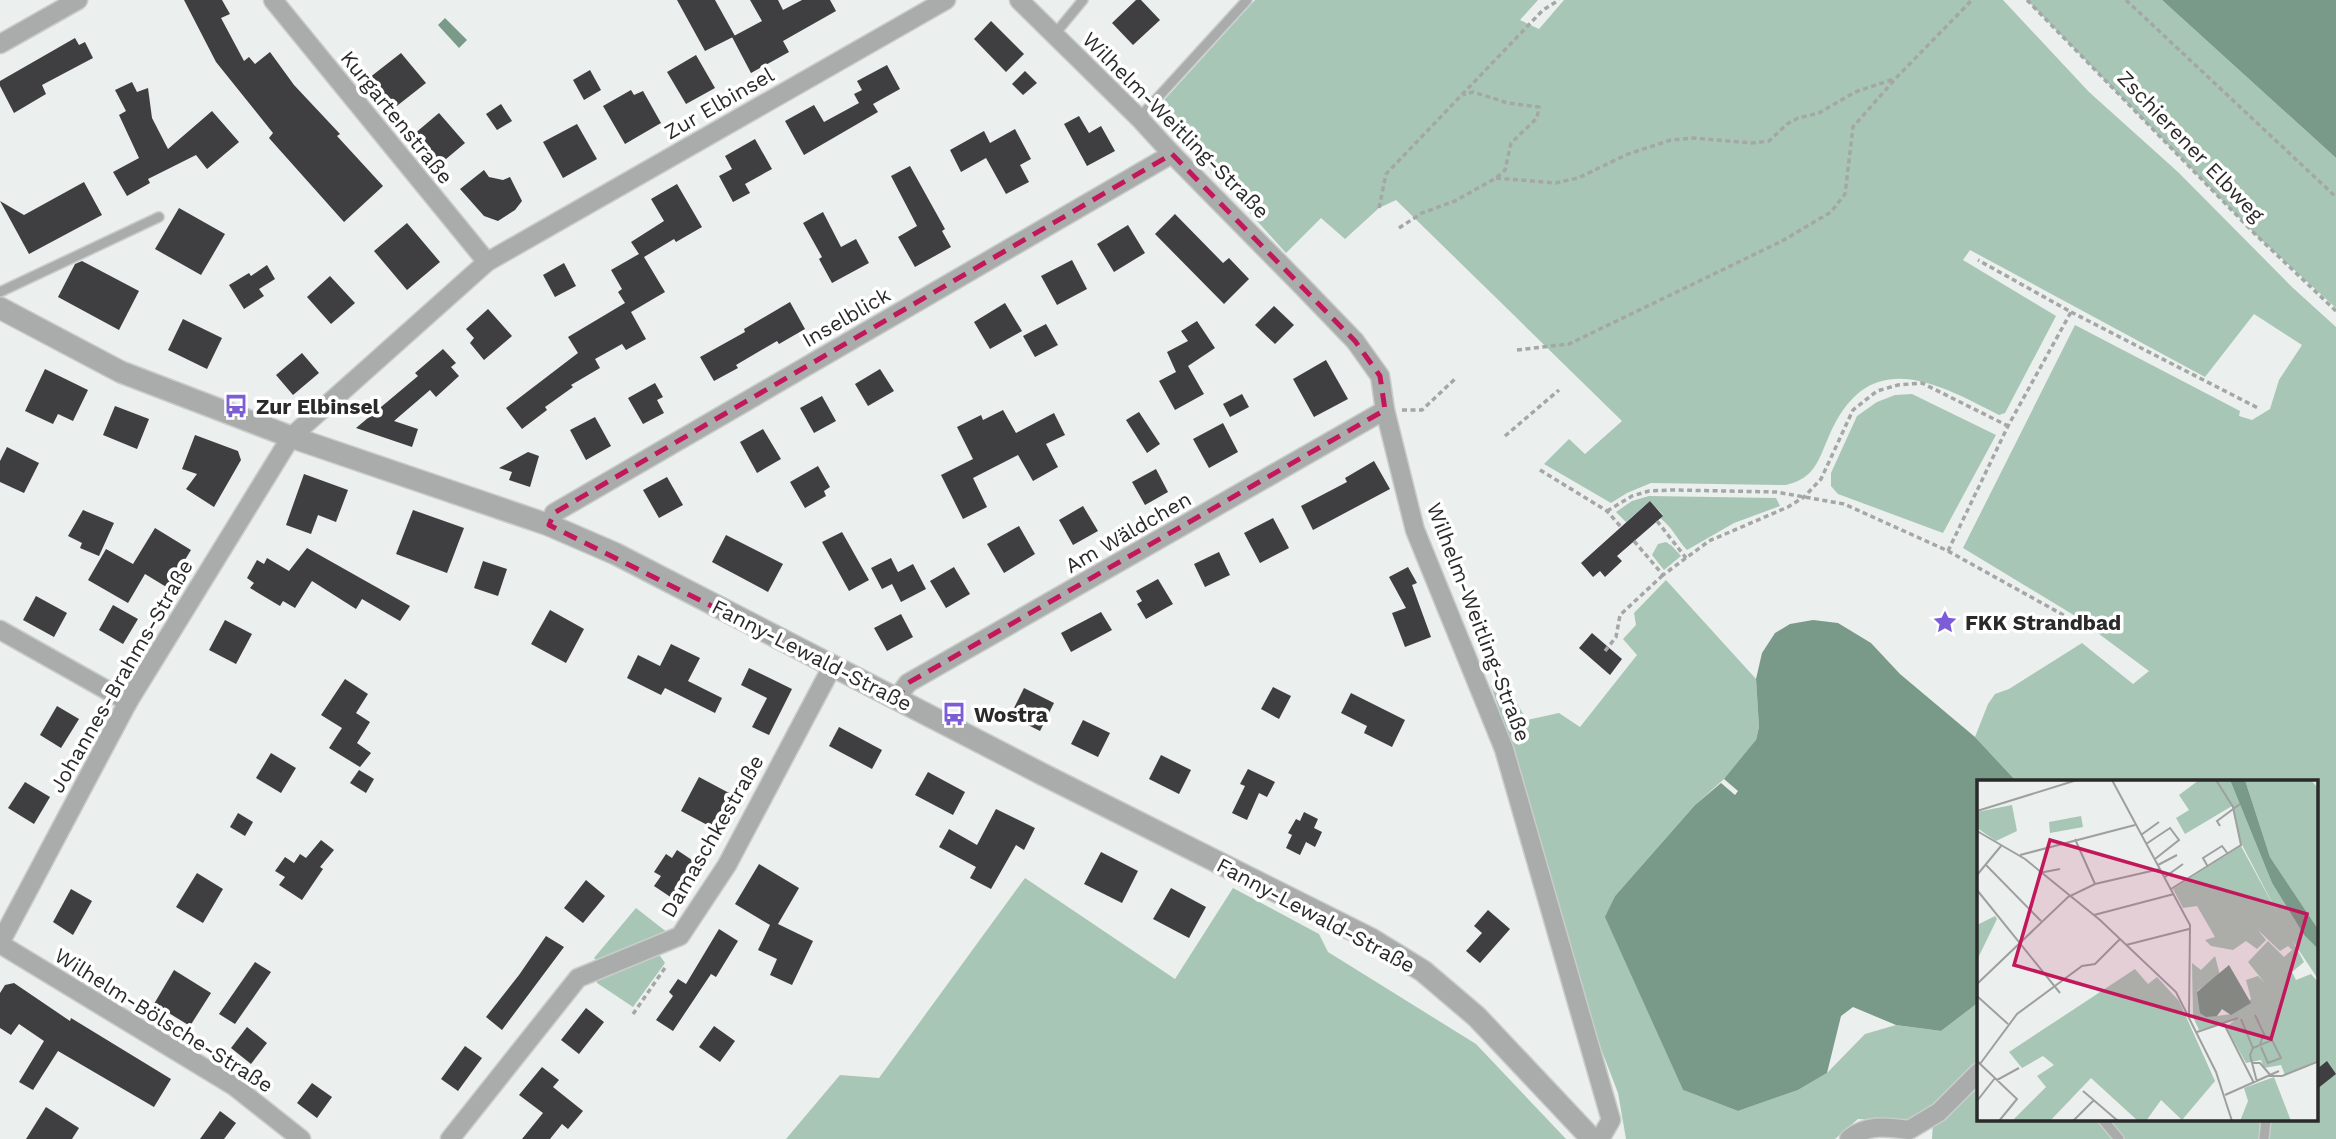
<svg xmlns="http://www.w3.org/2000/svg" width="2336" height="1139" font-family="'Work Sans',sans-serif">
	<rect width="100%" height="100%" fill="#ebefed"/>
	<g fill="#a8c6b6">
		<path d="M1255,0h283l-18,20 19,9 25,-29h439l86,92 89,80 115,116 43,39v812h-404l1,-17 46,-34v32h338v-338h-300l-42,-45 13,-33 7,-10 14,-5 73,-46 51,41 16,-13 -77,-57 -109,-66 112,-223 165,86 -1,5 13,4 18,-11 9,-29 23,-35 -48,-31 -49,63 -235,-127 -7,10 93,56 -51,97 -6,2c-66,-34 -131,-69 -170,21 -11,25 -14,42 -43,49l-135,-2 -24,10 -16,10 -67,-39 25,-25 16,15 37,-33 -226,-221 -17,8 -34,31 -24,-21 -35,35 -130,-144z"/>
		<polygon points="2027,0 2162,0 2336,158 2336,308 2256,235"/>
		<polygon points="1912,394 1996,435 1943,533 1838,494 1831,486 1831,473 1857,416 1877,402 1895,395"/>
		<path d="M1649,496l127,2 4,8 -46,17 -47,27c-11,-12 -13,-21 -27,-32l3,-3 -13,-14 -24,21 -10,-10 16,-11z"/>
		<polygon points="1666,542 1672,546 1681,556 1664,570 1652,555 1658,544"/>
		<polygon points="1666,580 1756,679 1759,727 1756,740 1750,750 1724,779 1695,805 1615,896 1606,917 1683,1090 1738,1111 1798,1090 1827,1073 1865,1034 1896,1025 1941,1031 1979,1002 1979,1076 1907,1122 1858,1119 1835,1139 1626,1139 1618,1093 1587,1012 1555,906 1517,761 1491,686 1505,676 1519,707 1527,720 1559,713 1580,727 1637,655 1623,639 1636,625 1634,613"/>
		<polygon points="1025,878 1175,979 1233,888 1319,934 1328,952 1476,1044 1566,1139 786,1139 840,1075 879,1078"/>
		<polygon points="636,908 668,933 598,962 594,958"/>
		<polygon points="658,953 665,963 633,1007 597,983 597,978"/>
	</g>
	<g fill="#799a89">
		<polygon points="2162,0 2336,0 2336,158"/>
		<polygon points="445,18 467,40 459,48 438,25"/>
		<polygon points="1813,620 1838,623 1871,643 1900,674 1975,737 2017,782 1979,782 1979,1002 1941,1031 1896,1025 1853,1007 1841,1016 1827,1073 1798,1090 1738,1111 1683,1090 1605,917 1615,896 1695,805 1721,783 1735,795 1738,791 1724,779 1756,740 1759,727 1756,679 1762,653 1775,633 1790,624"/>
	</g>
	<g fill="#3f3f42">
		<polygon points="184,0 222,0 230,14 221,18 244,61 249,57 255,64 270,52 294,85 340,134 337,136 383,186 344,222 269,138 273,133 216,62"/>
		<polygon points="677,0 715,0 735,36 705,51"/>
		<polygon points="750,0 778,0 783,10 802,0 830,0 836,11 783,41 789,52 751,73 732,37 762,21"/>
		<polygon points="1136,0 1141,0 1160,20 1133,45 1112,23"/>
		<polygon points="991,21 1024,54 1006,72 974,39"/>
		<polygon points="75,38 79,45 85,42 93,58 42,85 46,94 14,113 0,86 0,81"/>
		<polygon points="401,53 426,83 393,109 369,78"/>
		<polygon points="696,55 715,88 686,104 667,72"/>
		<polygon points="887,65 900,89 873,104 878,112 804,155 785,121 814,105 824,122 859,103 854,94 862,90 857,81"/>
		<polygon points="590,70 601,90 584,100 573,80"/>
		<polygon points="1025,71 1037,83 1023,95 1012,84"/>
		<polygon points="132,82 137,92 148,88 152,118 168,149 212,111 239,142 207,169 196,155 148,179 150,183 127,196 113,172 139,158 119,115 126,111 115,90"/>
		<polygon points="631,90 634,95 643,91 661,123 625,144 603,106"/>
		<polygon points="501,104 512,121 497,130 486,114"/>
		<polygon points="439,113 465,143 439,165 413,135"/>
		<polygon points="1079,116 1089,133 1101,126 1115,151 1087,166 1064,124"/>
		<polygon points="577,124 597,159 563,178 543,142"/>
		<polygon points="1015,129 1031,159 1020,165 1029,182 1006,194 986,158 961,172 950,150 984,131 990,143"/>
		<polygon points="755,139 772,169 745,184 750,193 733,202 719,176 732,169 725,156"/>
		<polygon points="910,166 945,229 942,231 951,247 915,267 898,237 917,226 891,176"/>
		<polygon points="484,170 489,177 503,180 510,177 522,201 515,210 498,221 484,216 460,189"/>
		<polygon points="84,182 102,215 29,254 0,201 24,215"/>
		<polygon points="677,184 702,227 676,242 674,239 644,257 665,292 631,312 646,339 626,350 622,344 595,359 600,368 571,385 573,387 545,407 547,410 522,429 506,408 578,353 568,337 625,303 618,292 622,289 611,270 639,254 631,242 664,221 651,199"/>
		<polygon points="179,208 225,234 201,275 155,249"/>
		<polygon points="823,212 841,247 856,239 869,263 832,283 819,259 822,257 803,223"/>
		<polygon points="1175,214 1223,263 1229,258 1249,279 1224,304 1155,234"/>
		<polygon points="407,223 440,262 407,290 374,251"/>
		<polygon points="1128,225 1145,253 1114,272 1097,244"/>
		<polygon points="1072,260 1087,289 1057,305 1041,276"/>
		<polygon points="82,261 139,291 119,330 58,297 75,264"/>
		<polygon points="564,263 576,286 555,297 543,275"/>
		<polygon points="267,265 275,279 259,289 264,296 244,309 229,285 249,273 251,276"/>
		<polygon points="330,276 355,303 331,324 307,297"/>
		<polygon points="790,302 805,329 779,344 777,341 736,365 738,368 714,381 700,357 745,332 744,329"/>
		<polygon points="1005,303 1022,331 990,349 974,322"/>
		<polygon points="1274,306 1294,325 1275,344 1255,325"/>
		<polygon points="488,309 512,336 484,360 470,343 474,338 466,329"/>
		<polygon points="183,319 222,338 207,369 168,350"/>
		<polygon points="1197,321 1215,348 1188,366 1204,394 1175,410 1159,381 1176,372 1167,352 1188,341 1181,331"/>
		<polygon points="1046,324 1058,345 1035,357 1023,336"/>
		<polygon points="443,349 456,363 451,367 459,376 436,397 430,390 394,421 418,429 412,447 356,428 418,376 415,373"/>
		<polygon points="302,353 319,373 293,395 276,375"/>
		<polygon points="1326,360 1348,399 1314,417 1293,379"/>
		<polygon points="45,369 88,390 73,421 58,414 53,424 25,411"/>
		<polygon points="880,369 894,391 868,406 855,384"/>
		<polygon points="655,383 663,397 657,400 664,413 643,424 628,398"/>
		<polygon points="1242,394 1249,407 1230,417 1223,404"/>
		<polygon points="822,396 836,421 814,433 800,408"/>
		<polygon points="115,406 149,419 137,449 103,435"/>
		<polygon points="1003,410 1016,433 1054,413 1065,435 1046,444 1058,467 1033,481 1018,455 973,478 987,507 963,519 941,475 973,459 957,427 981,415 983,420"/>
		<polygon points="1139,412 1160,444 1147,453 1126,420"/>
		<polygon points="595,417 611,446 586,460 570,430"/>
		<polygon points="1223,423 1238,452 1209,468 1193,439"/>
		<polygon points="763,429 781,459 757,473 740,442"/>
		<polygon points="195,435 238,451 241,460 214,507 186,489 197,474 182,469"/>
		<polygon points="7,447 39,463 24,493 0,482 0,461"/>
		<polygon points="528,452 539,456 530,487 509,480 512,472 499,468"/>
		<polygon points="1374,461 1390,489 1313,530 1301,506 1347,482 1345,478"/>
		<polygon points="818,466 830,487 824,491 826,496 805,508 790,482"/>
		<polygon points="1156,469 1168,492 1145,505 1132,482"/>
		<polygon points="304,474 348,490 336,522 318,515 311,534 286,525"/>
		<polygon points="667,477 683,505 659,518 643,490"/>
		<polygon points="1650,501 1663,516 1617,556 1622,561 1605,577 1600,571 1593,577 1581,563"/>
		<polygon points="1083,506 1098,531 1073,545 1059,520"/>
		<polygon points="83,510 114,523 99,556 80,548 82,543 68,536"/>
		<polygon points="413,510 464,528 447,573 396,554"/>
		<polygon points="1273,518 1289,548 1260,563 1244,533"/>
		<polygon points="1019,526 1035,554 1004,573 987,544"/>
		<polygon points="155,528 191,550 168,588 145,574 128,603 88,580 106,549 133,564"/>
		<polygon points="842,532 869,580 849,591 822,542"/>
		<polygon points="726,535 783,564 768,592 712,562"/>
		<polygon points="307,548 410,606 400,621 362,599 356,609 312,581 295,608 283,601 280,606 250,588 254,583 247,578 257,560 264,564 267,558 289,571"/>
		<polygon points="1219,552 1230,575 1205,587 1194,564"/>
		<polygon points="891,558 898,572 913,564 926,589 901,602 892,584 882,589 871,568"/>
		<polygon points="483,561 507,569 498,596 474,588"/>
		<polygon points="954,567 970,594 946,608 930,581"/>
		<polygon points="1408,567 1417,583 1412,585 1431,637 1405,647 1392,613 1406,608 1389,577"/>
		<polygon points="1158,579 1173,604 1146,619 1137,604 1142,601 1136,591"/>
		<polygon points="36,596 67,613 54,637 23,620"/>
		<polygon points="113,605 138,619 123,644 99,630"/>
		<polygon points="550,610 584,629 566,663 531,644"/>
		<polygon points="1101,612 1112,630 1071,652 1061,633"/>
		<polygon points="901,614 913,637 887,651 874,628"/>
		<polygon points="225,620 252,634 236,664 209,650"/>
		<polygon points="1592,633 1622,659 1610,675 1579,648"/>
		<polygon points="671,644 700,658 688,681 722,698 715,713 665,688 661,695 627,678 638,655 660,666"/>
		<polygon points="749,668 792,689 769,735 752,727 767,698 741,685"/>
		<polygon points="345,679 368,694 356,713 370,722 357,743 371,753 360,767 329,748 342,728 321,715"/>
		<polygon points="1273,687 1291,696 1279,719 1261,709"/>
		<polygon points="1024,688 1054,703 1040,731 1010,716"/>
		<polygon points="1351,693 1405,720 1392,747 1364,733 1367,726 1341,713"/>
		<polygon points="57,706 79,719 61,748 40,735"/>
		<polygon points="1083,720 1110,733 1098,757 1071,744"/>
		<polygon points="839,727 882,750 872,769 829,746"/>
		<polygon points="271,753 296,768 281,793 256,778"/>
		<polygon points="1161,755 1191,770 1179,794 1149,779"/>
		<polygon points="1248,769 1275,782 1267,797 1259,793 1247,820 1232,813 1245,786 1240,784"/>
		<polygon points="359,770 374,779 366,793 350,783"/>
		<polygon points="928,772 965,792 953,815 915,795"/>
		<polygon points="699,777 731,794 713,828 681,811"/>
		<polygon points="25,782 50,797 34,824 8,808"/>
		<polygon points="996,809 1035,828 1024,850 1016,845 991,889 970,878 976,867 939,847 949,829 977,845"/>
		<polygon points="1304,812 1318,819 1314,828 1322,832 1315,847 1306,842 1300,855 1286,848 1292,835 1288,833 1296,819 1300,821"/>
		<polygon points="238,813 253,822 245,836 230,827"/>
		<polygon points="321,840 334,850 320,867 323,869 302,900 279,885 285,877 275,871 285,857 294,863 300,854 306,858"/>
		<polygon points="677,850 695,862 672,898 654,886 661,876 654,872 666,854 672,858"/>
		<polygon points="1101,852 1138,871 1122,903 1084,884"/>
		<polygon points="759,864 799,888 778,924 813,941 792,985 770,975 777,959 758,950 770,925 735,904"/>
		<polygon points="197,873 223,889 203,923 176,907"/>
		<polygon points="586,880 605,896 583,923 564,908"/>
		<polygon points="1171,888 1206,907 1189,938 1153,919"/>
		<polygon points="71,889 92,901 73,935 53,922"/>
		<polygon points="1488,910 1510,929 1480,963 1466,951 1482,933 1474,926"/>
		<polygon points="719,929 738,941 716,977 711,974 673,1031 656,1020 673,996 669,992 678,979 686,984"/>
		<polygon points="546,936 564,947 502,1030 486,1017 519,975"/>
		<polygon points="255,962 271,972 235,1024 219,1014"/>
		<polygon points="174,970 211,993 190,1026 154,1004"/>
		<polygon points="14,983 70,1021 71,1018 171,1079 154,1107 58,1051 33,1090 19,1082 44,1041 19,1024 11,1035 0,1028 0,993 5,985"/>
		<polygon points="586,1008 604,1022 579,1054 561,1040"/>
		<polygon points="714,1026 735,1041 720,1062 699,1047"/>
		<polygon points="247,1027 267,1043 251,1064 231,1048"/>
		<polygon points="465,1046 482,1058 458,1091 441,1079"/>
		<polygon points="2327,1061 2336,1074 2317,1089 2317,1069"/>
		<polygon points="542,1067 559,1080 553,1087 583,1111 568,1129 562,1124 550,1139 522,1139 543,1113 519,1095"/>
		<polygon points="312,1083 332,1097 317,1118 297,1103"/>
		<polygon points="46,1107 79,1128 72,1139 26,1139"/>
		<polygon points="220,1111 236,1123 224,1139 200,1139"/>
	</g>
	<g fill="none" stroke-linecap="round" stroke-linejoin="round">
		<g stroke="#c8ccca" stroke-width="12">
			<g id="service">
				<polyline points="1054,35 1083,0"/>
				<polyline points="1139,118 1247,0"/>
				<polyline points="0,292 159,217"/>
				<polyline points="2103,1120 2119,1139"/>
				<polyline points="2264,1139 2266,1120"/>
			</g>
		</g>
		<g stroke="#c8ccca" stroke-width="21">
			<g id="minor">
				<polyline points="273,0 487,262"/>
				<polyline points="1019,0 1139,118 1172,154 1299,283 1355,341 1380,376 1385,410 1415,530 1504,749 1611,1120 1600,1139"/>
				<polyline points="0,44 78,0"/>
				<polyline points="549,525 554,513 1172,154"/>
				<polyline points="0,630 128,702"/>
				<polyline points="897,698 908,683 1385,410"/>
				<polyline points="0,943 128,702 291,437 487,262 946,0"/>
				<polyline points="0,944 234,1086 301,1139"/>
				<polyline points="450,1139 578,978 680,936 727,865 833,665"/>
				<path d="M1849,1139c18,-15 37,-12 60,-9l30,-18 40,-40"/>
			</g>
		</g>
		<g stroke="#c8ccca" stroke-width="24">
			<polyline id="tertiary" points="0,308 121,372 291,437 549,525 616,554 1042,774 1371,939 1423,971 1477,1017 1592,1139"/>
		</g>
		<g stroke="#a4a7a6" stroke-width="3.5" stroke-dasharray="5 3.5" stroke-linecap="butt">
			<polyline points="2027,0 2256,235 2336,311"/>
			<polyline points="2126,0 2336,197"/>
			<polyline points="1496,178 1556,183 1578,178 1628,154 1671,140 1693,138 1752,143 1769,141 1787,124 1798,118 1819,113 1855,92 1894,79"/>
			<polyline points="1379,208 1386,174 1543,10 1559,0"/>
			<polyline points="1399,228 1422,213 1455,201 1496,178 1505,170 1511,143 1537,118 1539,107 1508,103 1473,92 1463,95"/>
			<polyline points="2071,312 2258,408"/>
			<polyline points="1517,350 1569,344 1782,241 1831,212 1845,194 1853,127 1896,78 1972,0"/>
			<polyline points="1402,410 1422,410 1456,378"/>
			<polyline points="1505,436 1559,390"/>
			<polyline points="1540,470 1607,511 1621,527"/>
			<polyline points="1607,511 1632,496 1649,491 1673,490 1776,492 1844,504 1948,551 2067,617"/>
			<polyline points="1657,521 1686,558"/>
			<polyline points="1634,541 1663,575 1709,541 1788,507 1804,497 1821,479 1853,410 1877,391 1898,385 1922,383 2008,426"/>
			<polyline points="1948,551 2008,426 2071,312 1978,260"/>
			<polyline points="1605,651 1616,637 1620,615 1663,575"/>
			<polyline points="633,1014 667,965"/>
		</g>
		<use href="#service" stroke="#aaacab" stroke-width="9"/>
		<use href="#minor" stroke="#aaacab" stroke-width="18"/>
		<use href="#tertiary" stroke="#aaacab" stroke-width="21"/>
	</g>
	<path fill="none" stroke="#c2185b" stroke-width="5" stroke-dasharray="14 9" stroke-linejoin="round" d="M1172,154l183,187 25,35 5,34 -477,273 -11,15 -348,-173 5,-12z"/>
	<defs>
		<g id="bus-bare" transform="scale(1.89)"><path d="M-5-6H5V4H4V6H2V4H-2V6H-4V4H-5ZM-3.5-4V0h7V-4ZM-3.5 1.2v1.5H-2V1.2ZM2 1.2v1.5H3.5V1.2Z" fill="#7c5dd7" stroke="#fff" stroke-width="2.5" paint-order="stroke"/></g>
		<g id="sight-bare" transform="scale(1.89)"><path d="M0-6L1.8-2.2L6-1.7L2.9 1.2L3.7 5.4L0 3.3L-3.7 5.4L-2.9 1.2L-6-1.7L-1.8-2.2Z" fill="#7c5dd7" stroke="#fff" stroke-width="2.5" paint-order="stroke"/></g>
	</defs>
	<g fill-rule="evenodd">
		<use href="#bus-bare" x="236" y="406"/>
		<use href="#sight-bare" x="1945" y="622"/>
		<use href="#bus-bare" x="954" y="714"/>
	</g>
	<g text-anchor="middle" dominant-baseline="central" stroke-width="7" stroke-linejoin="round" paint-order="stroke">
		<g font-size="21" fill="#292a29" stroke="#fff">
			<text transform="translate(719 103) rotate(-30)">Zur Elbinsel</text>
			<text transform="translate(397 117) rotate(51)">Kurgartenstraße</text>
			<text transform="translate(1176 125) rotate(45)">Wilhelm-Weitling-Straße</text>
			<text transform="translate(2191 146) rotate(46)">Zschierener Elbweg</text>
			<text transform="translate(846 317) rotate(-30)">Inselblick</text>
			<text transform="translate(1128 532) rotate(-30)">Am Wäldchen</text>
			<text transform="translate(1479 622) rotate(69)">Wilhelm-Weitling-Straße</text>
			<text transform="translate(812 655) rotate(27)">Fanny-Lewald-Straße</text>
			<text transform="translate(121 676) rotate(-60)">Johannes-Brahms-Straße</text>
			<text transform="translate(712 836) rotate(-60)">Damaschkestraße</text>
			<text transform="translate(1316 915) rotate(28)">Fanny-Lewald-Straße</text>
			<text transform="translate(164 1020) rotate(32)">Wilhelm-Bölsche-Straße</text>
		</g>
		<g font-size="21" font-weight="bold" fill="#292a29" stroke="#fff" text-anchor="start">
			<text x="256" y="406">Zur Elbinsel</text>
			<text x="1965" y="622">FKK Strandbad</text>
			<text x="974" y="714">Wostra</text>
		</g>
	</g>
	<g transform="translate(1977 780)">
		<rect width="341" height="341" fill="#ebefed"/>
		<path d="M222,0h31l42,103 32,52 14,14v30l-28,-42 -50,-96 -8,-35 -47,28 -9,-16 13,-8 -10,-15zM268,0h66l7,8v141l-48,-72zM35,25l5,26 -21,10 -19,-13v-16zM104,36l2,11 -33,6 -1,-11zM264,66l63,116 -12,10 4,8 15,-6 7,8v78l-33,15 -4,-10 -17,3 -3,-8 -15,3 -20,-36 9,-7 -36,10 -6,-13 -1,-54 9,7 14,-14 5,19 -23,16 20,25 14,-2 20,-15 -5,-19 12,-4 6,6 -16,-20 20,-21 16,16 8,-7 -4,-4 -8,5 -22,-21 8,10 -9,9 -11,-8 -13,9 -22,-4 -6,-6 10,-3 -18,-31 -14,2 -10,-19zM18,136l2,3 -20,41v-35zM158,189l13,15 9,-7 22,24 36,80 -33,39 -21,-20 -15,21h-8l-47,-43 -41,43h-38l34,-34 -9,-11 17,-11 -11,-9 -21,12 -13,-16zM297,297l17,44h-51l8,-20 -4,-13z" fill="#a8c6b6"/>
		<path d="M253,0h15l25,77 48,72v20l-14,-14 -32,-52zM252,185l22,38 -20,12 -9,-6 -5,7 -11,1 -6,-4 -3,-21z" fill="#799a89"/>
		<path fill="none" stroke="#9da09f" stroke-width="2" d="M135,0l78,145 -1,91M0,31l100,-31M243,46l-3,-5 23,-17M0,51l48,28 75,61 76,72 40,80 16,49M164,55l18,-13M98,59l20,45M169,64l24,-16 9,12 -24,19M43,75l115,-30M9,85l55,56M181,85l19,-10M231,87l-5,-9 19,-12 6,8M62,93l21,-4M0,95l24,-29M188,97l18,-13M194,109l70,-44 -8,-38 -17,-27M0,110l83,103M117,135l80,-21M149,165l63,-16M0,204l91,-87 27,-13 65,-15M0,216l31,28M278,235l9,19 -4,10M264,239l12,29 -3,7 7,27M247,244l30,59M220,252l41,-14M276,268l19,-8 9,18 -13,5 -7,-16M0,281l40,38 -18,22M275,283h8l11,13h11l37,-15M3,284l37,-50 65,-48 13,-2 25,-25M20,300l22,-12M106,311l35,30M248,315l54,-24M0,321l18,-23M96,341l21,-21"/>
		<path fill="#c2185b" fill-opacity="0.15" stroke="#c2185b" stroke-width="3.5" d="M73,60l257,74 -36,125 -257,-74z"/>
		<rect width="341" height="341" fill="none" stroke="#292a29" stroke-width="3.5"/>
	</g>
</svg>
